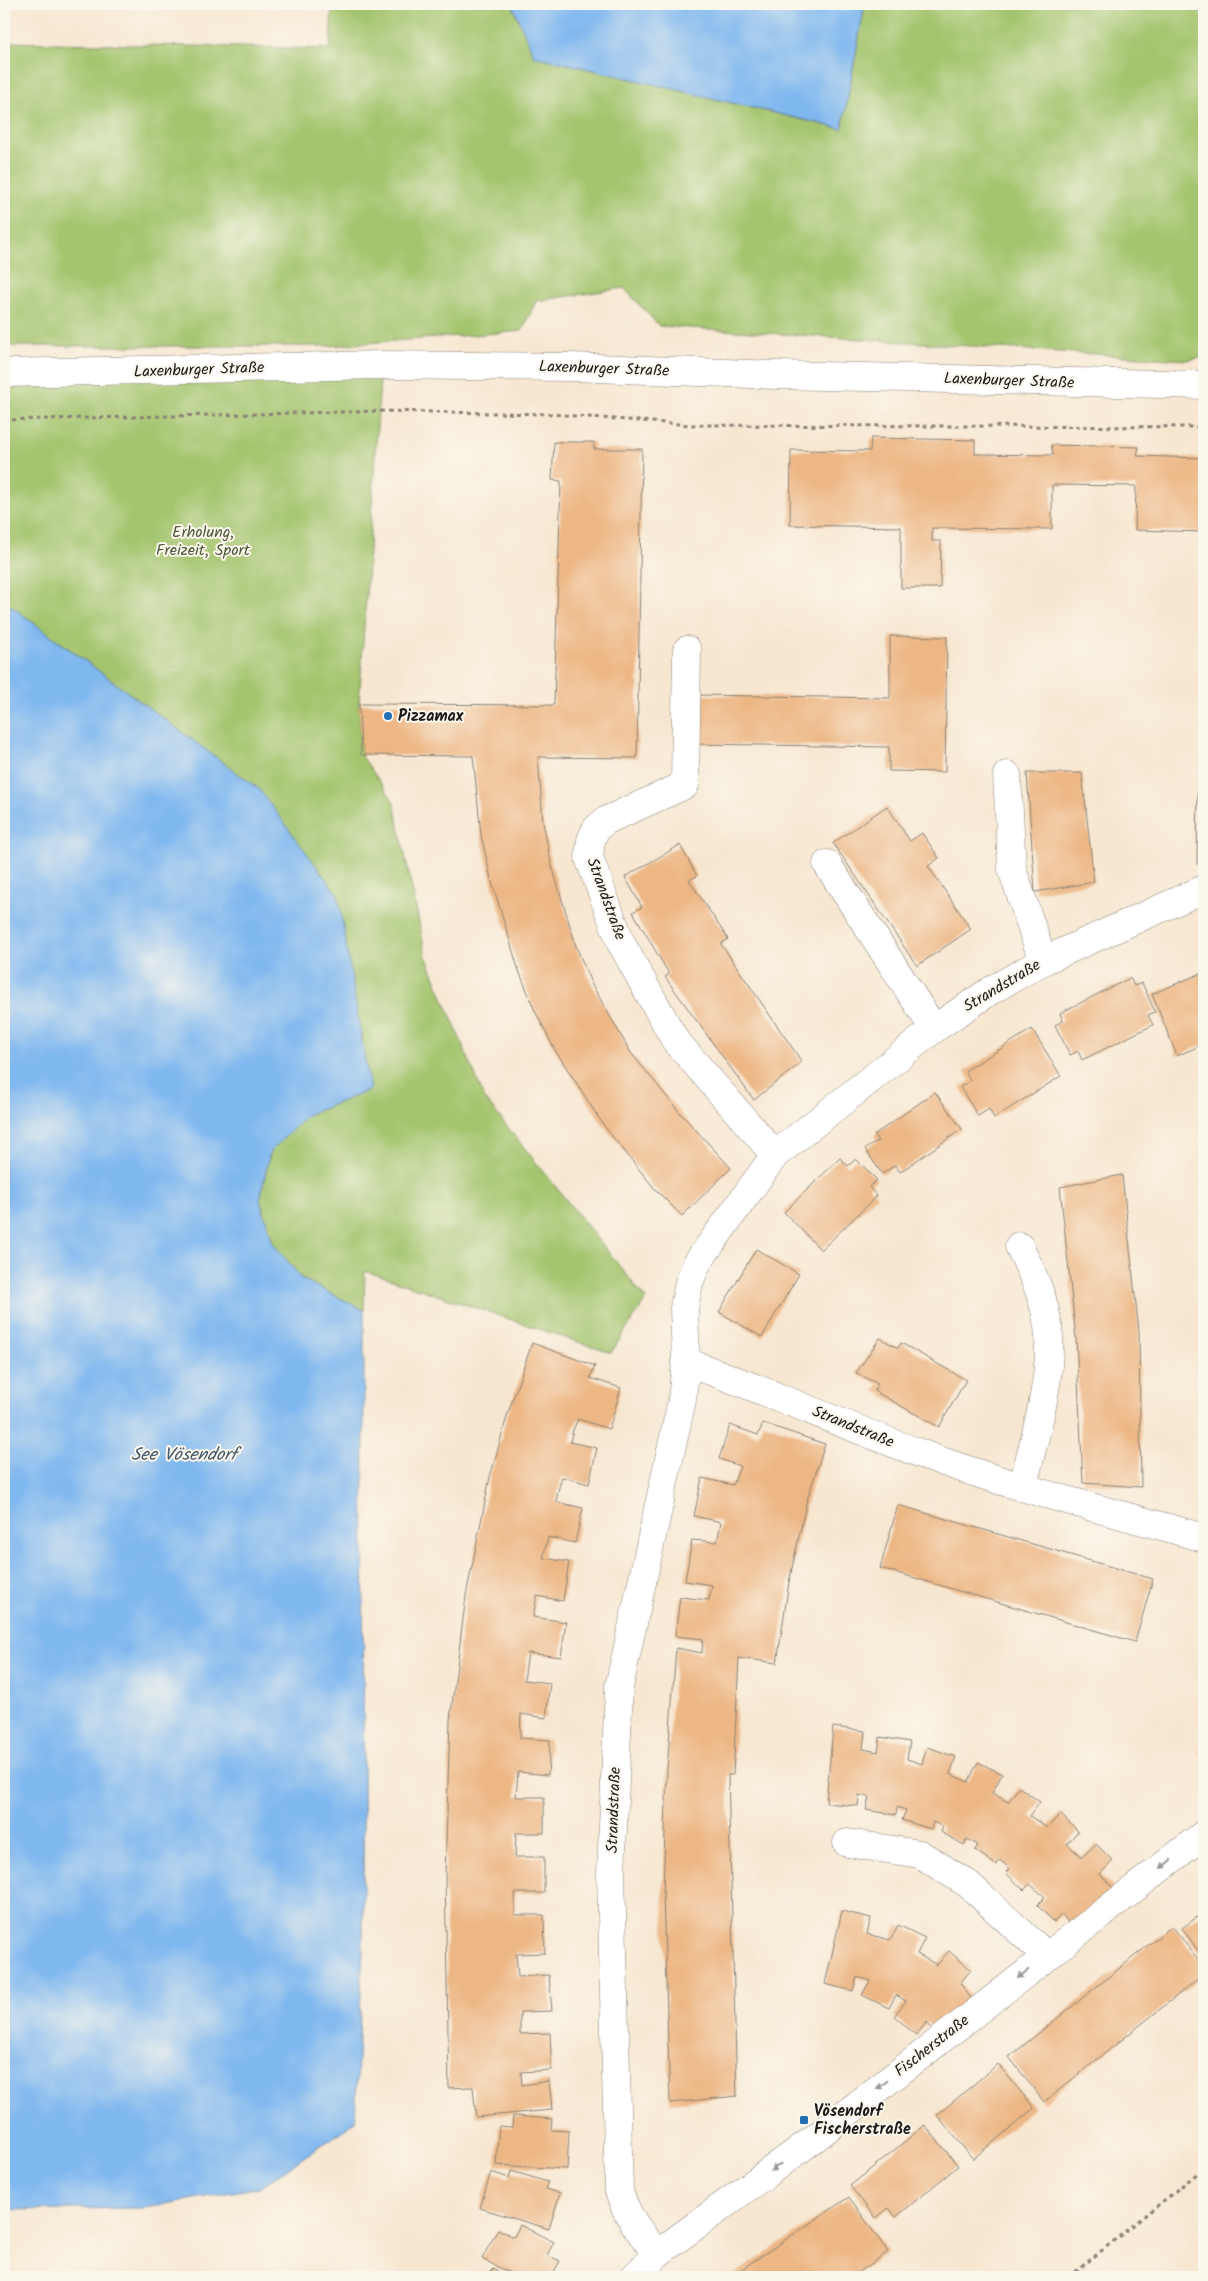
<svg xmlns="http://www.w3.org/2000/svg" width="1208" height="2281" font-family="Kalam,sans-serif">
	<rect width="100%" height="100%" fill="#fbf7ec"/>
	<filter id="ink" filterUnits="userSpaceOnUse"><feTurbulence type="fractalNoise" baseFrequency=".02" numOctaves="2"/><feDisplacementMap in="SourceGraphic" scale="10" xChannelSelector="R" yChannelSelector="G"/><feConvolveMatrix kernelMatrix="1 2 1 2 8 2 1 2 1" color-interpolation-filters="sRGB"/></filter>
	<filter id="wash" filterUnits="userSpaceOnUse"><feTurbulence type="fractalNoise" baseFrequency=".0096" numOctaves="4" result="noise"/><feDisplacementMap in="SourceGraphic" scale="20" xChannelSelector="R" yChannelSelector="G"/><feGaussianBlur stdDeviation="1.12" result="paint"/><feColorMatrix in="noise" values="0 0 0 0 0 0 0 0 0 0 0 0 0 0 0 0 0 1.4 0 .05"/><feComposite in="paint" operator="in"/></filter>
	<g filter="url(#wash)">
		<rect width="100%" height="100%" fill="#f7e7d1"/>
		<g fill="#a4c56e" stroke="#607045">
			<polygon points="332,4 512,4 535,56 842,129 865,4 1204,4 1204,357 1186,360 659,326 624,288 536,301 522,331 499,333 327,346 4,346 4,42 330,49"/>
			<polygon points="381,365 359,704 361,755 394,802 426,956 485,1099 646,1299 611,1353 365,1271 364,1310 302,1279 273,1243 260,1200 270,1152 307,1115 370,1090 259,789 4,601 4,383"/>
		</g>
		<g fill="#7fb7ef" stroke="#4e6a86">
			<polygon points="512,4 865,4 842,129 534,56"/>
			<polygon points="4,601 259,789 338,895 370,1090 307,1115 270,1152 260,1200 273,1243 302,1279 364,1310 363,1950 355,2122 260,2187 144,2208 4,2210"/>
		</g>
		<g id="blocks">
			<g fill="#edb785">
				<polygon points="871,438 975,440 975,454 1053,455 1051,445 1139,447 1137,456 1204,458 1204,532 1135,530 1136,486 1052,485 1052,529 932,528 932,541 941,541 940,588 901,588 901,527 790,525 791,450 870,451"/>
				<polygon points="554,442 594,442 594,449 642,449 637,758 538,757 543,822 551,863 576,946 591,983 631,1053 681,1114 731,1168 682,1216 655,1189 604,1126 555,1050 535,1011 518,968 491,879 481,835 473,756 361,755 359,704 554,705 561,481 552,480"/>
				<polygon points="890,636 947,637 945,772 889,771 889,747 696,744 696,695 890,698"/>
				<polygon points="1027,773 1082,773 1094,882 1035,892"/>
				<polygon points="1198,780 1204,780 1204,865 1197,864"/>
				<polygon points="887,806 910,841 922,833 939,858 928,866 971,929 917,966 833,843"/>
				<polygon points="680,845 697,876 689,880 728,939 721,944 802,1062 754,1100 665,977 669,974 633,912 642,907 625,877"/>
				<polygon points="1204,972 1204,1044 1177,1056 1152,994"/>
				<polygon points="1130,978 1134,986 1142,983 1155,1012 1148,1015 1153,1025 1082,1060 1078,1051 1070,1055 1055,1025 1063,1021 1060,1013"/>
				<polygon points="1032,1029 1061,1076 994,1118 989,1109 978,1116 960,1087 970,1081 965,1071"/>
				<polygon points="935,1092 962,1129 900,1172 895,1165 882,1174 865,1149 878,1141 874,1135"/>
				<polygon points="840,1158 848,1166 856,1159 877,1180 869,1187 877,1196 821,1250 784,1212"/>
				<polygon points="1122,1175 1139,1332 1141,1487 1083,1483 1076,1338 1060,1187"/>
				<polygon points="756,1249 799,1274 762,1337 719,1312"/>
				<polygon points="880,1338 898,1348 901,1343 966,1380 939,1427 874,1391 878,1384 856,1373"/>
				<polygon points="532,1343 595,1366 590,1378 621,1388 609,1429 578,1419 573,1430 570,1442 597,1448 589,1484 562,1477 558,1491 556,1502 583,1508 575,1543 548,1537 543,1558 569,1562 563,1601 537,1596 533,1617 566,1622 561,1657 528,1653 524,1680 550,1683 548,1700 546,1718 521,1714 520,1738 550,1740 548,1775 518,1772 516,1797 544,1797 544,1833 516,1833 515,1857 544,1857 544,1893 515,1893 515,1915 544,1915 545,1953 516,1954 518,1977 549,1975 552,2011 520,2012 520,2034 550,2033 551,2055 551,2070 521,2072 522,2085 549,2081 552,2110 476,2117 473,2087 449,2088 445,1875 450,1720 466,1596 490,1477 508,1413"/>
				<polygon points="763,1423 825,1444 807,1500 789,1582 777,1663 739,1658 733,1775 728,1775 737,2096 670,2103 663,1895 667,1770 676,1648 702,1653 703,1639 675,1636 680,1597 709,1600 712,1585 685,1581 692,1540 717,1542 721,1522 694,1516 702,1478 733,1485 740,1466 719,1459 730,1425 758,1435"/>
				<polygon points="898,1505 1153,1579 1135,1642 880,1568"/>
				<polygon points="833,1727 865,1731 863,1749 878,1752 880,1737 910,1742 907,1759 922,1764 927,1747 956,1757 950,1774 968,1782 978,1762 1002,1774 992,1793 1008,1802 1019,1787 1040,1802 1030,1816 1047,1828 1060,1814 1078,1831 1067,1844 1082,1857 1096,1844 1113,1861 1100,1874 1114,1889 1070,1925 1062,1914 1054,1922 1037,1905 1045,1897 1030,1884 1024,1890 1006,1873 1010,1869 1000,1860 996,1865 975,1850 978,1845 967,1839 964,1845 941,1832 943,1827 933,1822 931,1829 902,1820 906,1810 897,1807 896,1815 866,1810 869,1797 859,1795 858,1806 826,1803"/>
				<polygon points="1204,1738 1204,1754 1199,1752"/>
				<polygon points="842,1911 871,1918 867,1934 890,1940 898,1925 925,1938 917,1954 937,1965 949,1951 971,1970 960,1983 973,2001 932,2030 927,2022 916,2035 894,2016 906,2001 896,1995 889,2008 862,1995 870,1981 857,1977 853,1991 825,1984"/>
				<polygon points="1204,1912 1204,1959 1182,1928"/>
				<polygon points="1172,1926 1204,1967 1204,1974 1044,2102 1009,2057"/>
				<polygon points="998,2064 1034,2108 973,2159 937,2115"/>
				<polygon points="513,2116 552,2119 551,2130 569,2131 567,2169 496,2165 499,2126 512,2127"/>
				<polygon points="925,2125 958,2166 896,2217 889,2208 876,2218 850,2186"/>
				<polygon points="511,2171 548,2182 545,2189 560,2193 549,2229 480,2208 491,2172 509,2178"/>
				<polygon points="849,2197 888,2252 852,2277 730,2277"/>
				<polygon points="520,2225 554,2242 547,2255 560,2261 551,2277 518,2277 482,2259 498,2229 514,2237"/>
				<polygon points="494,2268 504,2277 485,2277"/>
			</g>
		</g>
	</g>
	<g filter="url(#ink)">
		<use href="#blocks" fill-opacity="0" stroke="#8a8276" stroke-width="1"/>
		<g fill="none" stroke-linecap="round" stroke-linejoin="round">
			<g stroke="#8a8276" stroke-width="29">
				<g id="minor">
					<polyline points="687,650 685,785 605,821 596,829 591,840 589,858 621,943 675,1040 775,1155"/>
					<polyline points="1007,775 1012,869 1043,961"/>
					<polyline points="827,864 934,1029"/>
					<path d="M1019,1246c14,28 28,57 30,90 2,50 -15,102 -26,150"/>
					<path d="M686,1362c80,28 156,63 236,92 91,34 188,57 282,84"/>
					<polyline points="847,1843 920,1854 968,1884 1047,1956"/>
					<path d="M657,2254c-16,-21 -31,-38 -38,-63l-8,-318 8,-186 63,-287 4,-38 -2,-54 5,-25 8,-20 78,-108 159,-126 56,-38 53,-30 161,-72"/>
					<polyline points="634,2277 657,2254 815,2138 1204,1834"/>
				</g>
			</g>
			<g stroke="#8a8276" stroke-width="29">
				<polyline id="major" points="4,373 381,365 571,367 778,375 1204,385"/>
			</g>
			<g stroke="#8a8276" stroke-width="3" stroke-dasharray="4 4" stroke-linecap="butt">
				<polyline points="4,420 380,411 551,414 691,425 1204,427"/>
				<polyline points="1069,2277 1204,2168"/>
			</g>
			<use href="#minor" stroke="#fff" stroke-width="28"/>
			<use href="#major" stroke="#fff" stroke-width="28"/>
		</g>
		<defs><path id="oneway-solid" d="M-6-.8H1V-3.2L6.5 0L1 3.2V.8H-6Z" transform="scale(1.25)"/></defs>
		<g fill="#999">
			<use href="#oneway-solid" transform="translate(1166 1864) rotate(142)"/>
			<use href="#oneway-solid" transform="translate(1023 1974) rotate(142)"/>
			<use href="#oneway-solid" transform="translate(882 2085) rotate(142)"/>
			<use href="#oneway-solid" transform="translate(776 2167) rotate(144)"/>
		</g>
	</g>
	<g fill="#1f6fb2" stroke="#fbf7ec" stroke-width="2">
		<circle cx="388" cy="716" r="5"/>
		<rect x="799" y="2115" width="10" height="10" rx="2.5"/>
	</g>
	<g text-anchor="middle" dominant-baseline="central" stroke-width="4" stroke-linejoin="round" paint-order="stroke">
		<g font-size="16" fill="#1c1c1c" stroke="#fbf7ec">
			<text transform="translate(604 369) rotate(2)">Laxenburger Straße</text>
			<text transform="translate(199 370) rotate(-2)">Laxenburger Straße</text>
			<text transform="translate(1009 381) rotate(2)">Laxenburger Straße</text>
			<text transform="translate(606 899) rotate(70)">Strandstraße</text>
			<text transform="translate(1002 986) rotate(-31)">Strandstraße</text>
			<text transform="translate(853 1427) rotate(22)">Strandstraße</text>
			<text transform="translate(614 1810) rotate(-88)">Strandstraße</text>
			<text transform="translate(932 2046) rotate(-38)">Fischerstraße</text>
		</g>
		<g font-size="16" fill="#4c5739" stroke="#fbf7ec">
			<text x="203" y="532">Erholung,<tspan x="203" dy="18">Freizeit, Sport</tspan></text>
		</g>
		<g font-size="16" font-weight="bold" fill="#1c1c1c" stroke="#fbf7ec" text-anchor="start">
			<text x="398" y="716">Pizzamax</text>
			<text x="814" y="2111">Vösendorf<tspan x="814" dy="18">Fischerstraße</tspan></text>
		</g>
		<g font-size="18" font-style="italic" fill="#445a70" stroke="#fbf7ec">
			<text x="184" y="1455">See Vösendorf</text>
		</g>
	</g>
	<rect width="1208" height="2281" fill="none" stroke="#fbf7ec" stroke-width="20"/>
</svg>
